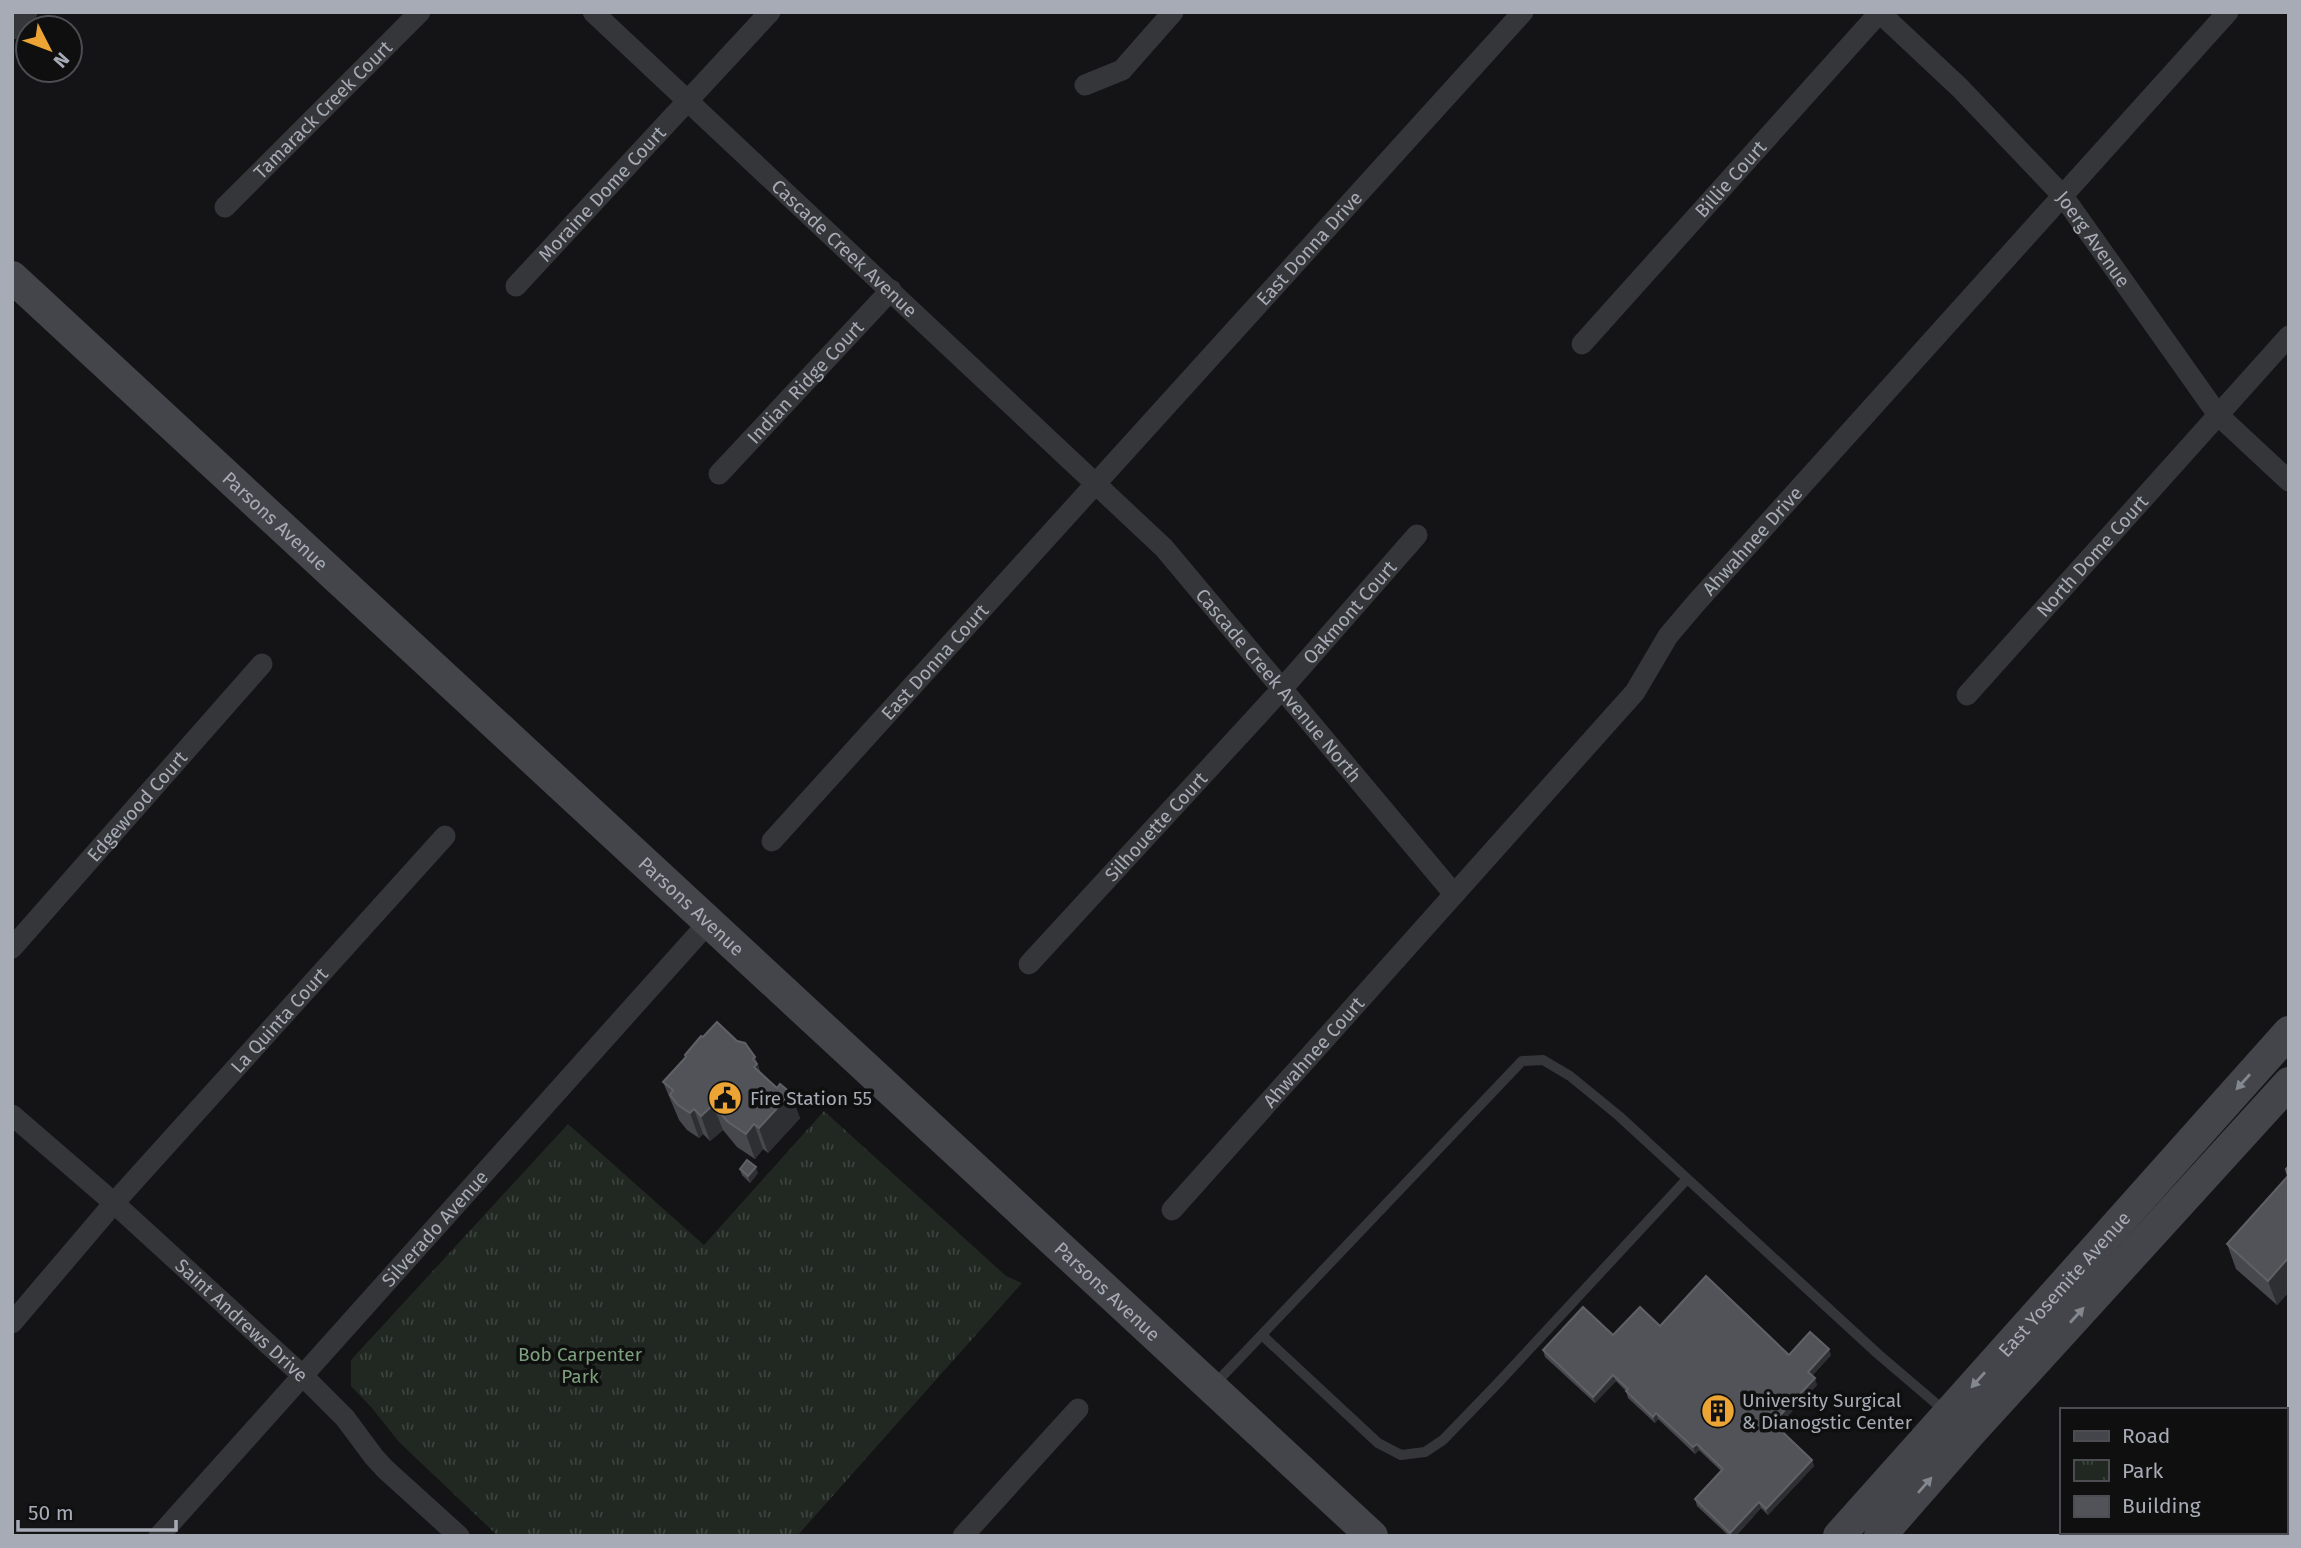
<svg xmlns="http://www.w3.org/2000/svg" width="2301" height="1548" font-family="'Fira Sans',sans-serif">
	<defs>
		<pattern id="park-tufts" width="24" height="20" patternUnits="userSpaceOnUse" patternTransform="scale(1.75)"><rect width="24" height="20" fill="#202821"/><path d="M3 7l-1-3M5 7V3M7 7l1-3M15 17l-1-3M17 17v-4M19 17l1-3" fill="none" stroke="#3d443f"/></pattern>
	</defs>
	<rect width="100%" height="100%" fill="#141416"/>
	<polygon fill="url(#park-tufts)" points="824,1111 1006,1276 1022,1283 797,1536 498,1536 399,1442 372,1408 351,1386 351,1360 568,1124 704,1245"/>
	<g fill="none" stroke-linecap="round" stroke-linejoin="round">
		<g stroke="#35363a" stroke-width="10">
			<polyline points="1263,1336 1378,1443 1401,1455 1425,1452 1443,1440 1498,1383 1687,1179"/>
			<polyline points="1213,1386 1522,1061 1543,1060 1570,1076 1619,1116 1878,1354 1946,1412"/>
		</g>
		<g stroke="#35363a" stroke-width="21">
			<path id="s1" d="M593,12l571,536 290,346"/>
			<path id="s2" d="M1879,12l81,76 103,108 155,219 71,66"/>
			<polyline points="12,29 27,12"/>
			<polyline points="1085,85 1122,70 1173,12"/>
			<path id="s3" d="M225,207l195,-195"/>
			<path id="s4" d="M516,286l254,-274"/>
			<path id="s5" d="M1582,344l298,-332"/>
			<path id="s6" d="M719,474l172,-184"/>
			<path id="s7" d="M1967,695l322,-359"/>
			<path id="s8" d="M772,841l751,-829"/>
			<path id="s9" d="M12,948l250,-284"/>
			<path id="s10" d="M1029,964l253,-275 135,-154"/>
			<path id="s11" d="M12,1115l102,88 189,173 42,42 29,39 11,12 74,67"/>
			<path id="s12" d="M1172,1210l463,-518 33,-56 28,-33 532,-591"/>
			<path id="s13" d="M12,1323l102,-120 331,-367"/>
			<path id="s14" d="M159,1536l550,-614"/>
			<polyline points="963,1536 1078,1409"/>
		</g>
		<g stroke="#43454a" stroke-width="32">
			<path id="s15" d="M12,277l1360,1259"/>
			<path id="s16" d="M1839,1536l450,-504"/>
			<polyline points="1880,1536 1970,1433 2289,1083"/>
		</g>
	</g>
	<g fill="#47484d">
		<polygon points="703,1037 755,1057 761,1074 800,1118 768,1153 763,1149 755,1159 737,1147 723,1130 710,1141 703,1134 699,1138 687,1130 679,1120 663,1082 686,1057 685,1055"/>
		<polygon points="2289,1166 2289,1292 2277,1305 2236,1269 2227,1244 2288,1176"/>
		<polygon points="740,1169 758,1173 750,1183 742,1175"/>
		<polygon points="1660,1326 1789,1355 1831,1355 1812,1376 1817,1385 1777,1427 1812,1460 1814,1466 1768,1515 1761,1508 1736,1536 1729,1536 1697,1506 1695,1499 1721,1471 1699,1450 1695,1454 1658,1419 1655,1423 1628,1398 1626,1391 1616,1381 1595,1403 1545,1357 1543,1350"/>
	</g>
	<g fill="#2e2f32">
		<polygon points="755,1057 757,1064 766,1088 754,1067 753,1059"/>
		<polygon points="791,1093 800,1118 768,1153 759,1128"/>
		<polygon points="713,1105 723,1130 710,1141 701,1116"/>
		<polygon points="694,1109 703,1134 699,1138 690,1113"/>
		<polygon points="754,1124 763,1149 755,1159 746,1134"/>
		<polygon points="756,1167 758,1173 750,1183 748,1176"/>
		<polygon points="2289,1257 2289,1292 2277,1305 2268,1281"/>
		<polygon points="1829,1349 1831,1355 1810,1378 1808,1372"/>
		<polygon points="1613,1375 1616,1381 1595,1403 1593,1397"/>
		<polygon points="1815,1378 1817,1385 1775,1430 1773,1423"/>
		<polygon points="1656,1413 1658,1419 1655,1423 1653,1417"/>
		<polygon points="2289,1435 2289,1453 2285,1457 2285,1439"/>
		<polygon points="1697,1444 1699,1450 1695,1454 1693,1447"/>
		<polygon points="1812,1460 1814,1466 1768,1515 1766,1509"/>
		<polygon points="1759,1502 1761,1508 1736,1536 1731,1536 1730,1533"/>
	</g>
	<g fill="#515358" stroke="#5f6167" stroke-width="2">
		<polygon points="717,1022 737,1041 745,1043 755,1057 753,1059 757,1064 754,1067 777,1088 780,1084 791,1093 759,1128 754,1124 746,1134 728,1122 713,1105 701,1116 694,1109 690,1113 678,1105 670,1095 673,1090 663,1082 686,1057 685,1055 701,1036 703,1037"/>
		<polygon points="747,1160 756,1167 748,1176 740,1169"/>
		<polygon points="2289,1166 2289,1257 2268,1281 2227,1244 2288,1176 2286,1169"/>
		<polygon points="1706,1276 1789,1355 1810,1332 1829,1349 1808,1372 1815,1378 1773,1423 1812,1460 1766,1509 1759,1502 1730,1533 1695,1499 1723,1469 1697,1444 1693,1447 1656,1413 1653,1417 1626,1391 1628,1389 1613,1375 1593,1397 1543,1350 1583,1307 1613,1335 1640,1307 1660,1326"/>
		<polygon points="2285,1429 2289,1432 2289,1435 2285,1439"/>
	</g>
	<defs><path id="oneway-solid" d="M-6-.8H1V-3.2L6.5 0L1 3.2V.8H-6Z" transform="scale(1.75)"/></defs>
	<g fill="#838790">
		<use href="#oneway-solid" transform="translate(2243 1082) rotate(132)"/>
		<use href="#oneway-solid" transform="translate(2077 1315) rotate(-48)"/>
		<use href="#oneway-solid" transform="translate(1978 1380) rotate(132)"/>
		<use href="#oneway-solid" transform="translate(1925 1485) rotate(-49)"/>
	</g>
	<defs>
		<g id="civic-disc" transform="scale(1.75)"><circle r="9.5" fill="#eca535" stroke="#0f0f10"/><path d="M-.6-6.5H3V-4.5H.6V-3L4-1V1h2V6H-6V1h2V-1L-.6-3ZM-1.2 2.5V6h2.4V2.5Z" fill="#111"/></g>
		<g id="building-disc" transform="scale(1.75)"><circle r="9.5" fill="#eca535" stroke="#0f0f10"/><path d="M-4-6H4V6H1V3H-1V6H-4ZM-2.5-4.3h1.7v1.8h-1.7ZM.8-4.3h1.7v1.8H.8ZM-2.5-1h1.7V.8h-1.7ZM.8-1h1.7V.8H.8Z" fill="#111"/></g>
	</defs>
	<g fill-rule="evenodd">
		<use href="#civic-disc" x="725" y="1098"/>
		<use href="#building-disc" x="1718" y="1411"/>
	</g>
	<g text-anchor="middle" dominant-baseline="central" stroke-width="7" stroke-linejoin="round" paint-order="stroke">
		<g font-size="19" fill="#a6abb5" stroke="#0f0f10">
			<text stroke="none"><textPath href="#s3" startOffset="138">Tamarack Creek Court</textPath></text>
			<text stroke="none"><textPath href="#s5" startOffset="222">Billie Court</textPath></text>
			<text stroke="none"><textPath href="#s4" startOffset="126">Moraine Dome Court</textPath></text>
			<text stroke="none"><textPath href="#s2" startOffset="313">Joerg Avenue</textPath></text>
			<text stroke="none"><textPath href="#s1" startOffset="345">Cascade Creek Avenue</textPath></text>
			<text stroke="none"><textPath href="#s8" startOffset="800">East Donna Drive</textPath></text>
			<text stroke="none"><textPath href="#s6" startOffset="126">Indian Ridge Court</textPath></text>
			<text stroke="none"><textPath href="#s15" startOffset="359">Parsons Avenue</textPath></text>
			<text stroke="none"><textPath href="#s12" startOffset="887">Ahwahnee Drive</textPath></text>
			<text stroke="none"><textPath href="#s7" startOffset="187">North Dome Court</textPath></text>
			<text stroke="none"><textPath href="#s10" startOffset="476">Oakmont Court</textPath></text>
			<text stroke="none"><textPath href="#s8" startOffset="242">East Donna Court</textPath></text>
			<text stroke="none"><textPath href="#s1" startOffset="962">Cascade Creek Avenue North</textPath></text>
			<text stroke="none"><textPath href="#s9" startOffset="189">Edgewood Court</textPath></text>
			<text stroke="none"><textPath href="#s10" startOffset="187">Silhouette Court</textPath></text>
			<text stroke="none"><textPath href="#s15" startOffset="926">Parsons Avenue</textPath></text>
			<text stroke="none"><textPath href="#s13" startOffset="404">La Quinta Court</textPath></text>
			<text stroke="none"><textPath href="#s12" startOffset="212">Ahwahnee Court</textPath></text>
			<text stroke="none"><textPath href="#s14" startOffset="413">Silverado Avenue</textPath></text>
			<text stroke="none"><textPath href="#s16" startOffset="338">East Yosemite Avenue</textPath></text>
			<text stroke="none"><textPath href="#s15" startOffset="1493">Parsons Avenue</textPath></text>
			<text stroke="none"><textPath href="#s11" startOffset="308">Saint Andrews Drive</textPath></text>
		</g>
		<g font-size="19" fill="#a6abb5" stroke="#0f0f10" text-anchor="start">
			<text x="750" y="1098">Fire Station 55</text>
			<text x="1742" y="1400">University Surgical<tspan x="1742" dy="22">&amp; Dianogstic Center</tspan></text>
		</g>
		<g font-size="19" fill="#7da07e" stroke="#0f0f10">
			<text x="580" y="1354">Bob Carpenter<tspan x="580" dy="22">Park</tspan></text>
		</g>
	</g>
	<rect width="2301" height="1548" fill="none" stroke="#a6abb5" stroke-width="28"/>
	<rect x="2060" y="1408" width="228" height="126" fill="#0f0f10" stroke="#4b4d52" stroke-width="2"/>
	<rect x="2074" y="1431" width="35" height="10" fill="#43454a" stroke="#4b4d52" stroke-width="2"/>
	<text x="2122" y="1443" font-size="21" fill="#a6abb5">Road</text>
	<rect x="2074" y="1460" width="35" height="21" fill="url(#park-tufts)" stroke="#4b4d52" stroke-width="2"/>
	<text x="2122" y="1478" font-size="21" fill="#a6abb5">Park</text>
	<rect x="2074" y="1496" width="35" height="21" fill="#515358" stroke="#4b4d52" stroke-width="2"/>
	<text x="2122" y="1513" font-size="21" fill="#a6abb5">Building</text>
	<g transform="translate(49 49) rotate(132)"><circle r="33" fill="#0f0f10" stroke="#4b4d52" stroke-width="2"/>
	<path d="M0-5L12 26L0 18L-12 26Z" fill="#eca535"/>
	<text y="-10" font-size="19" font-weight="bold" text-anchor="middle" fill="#a6abb5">N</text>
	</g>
	<path d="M18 1520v10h158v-10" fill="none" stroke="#a6abb5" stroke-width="3.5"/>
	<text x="28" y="1520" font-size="21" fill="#a6abb5" stroke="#0f0f10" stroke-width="5" paint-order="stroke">50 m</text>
</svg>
